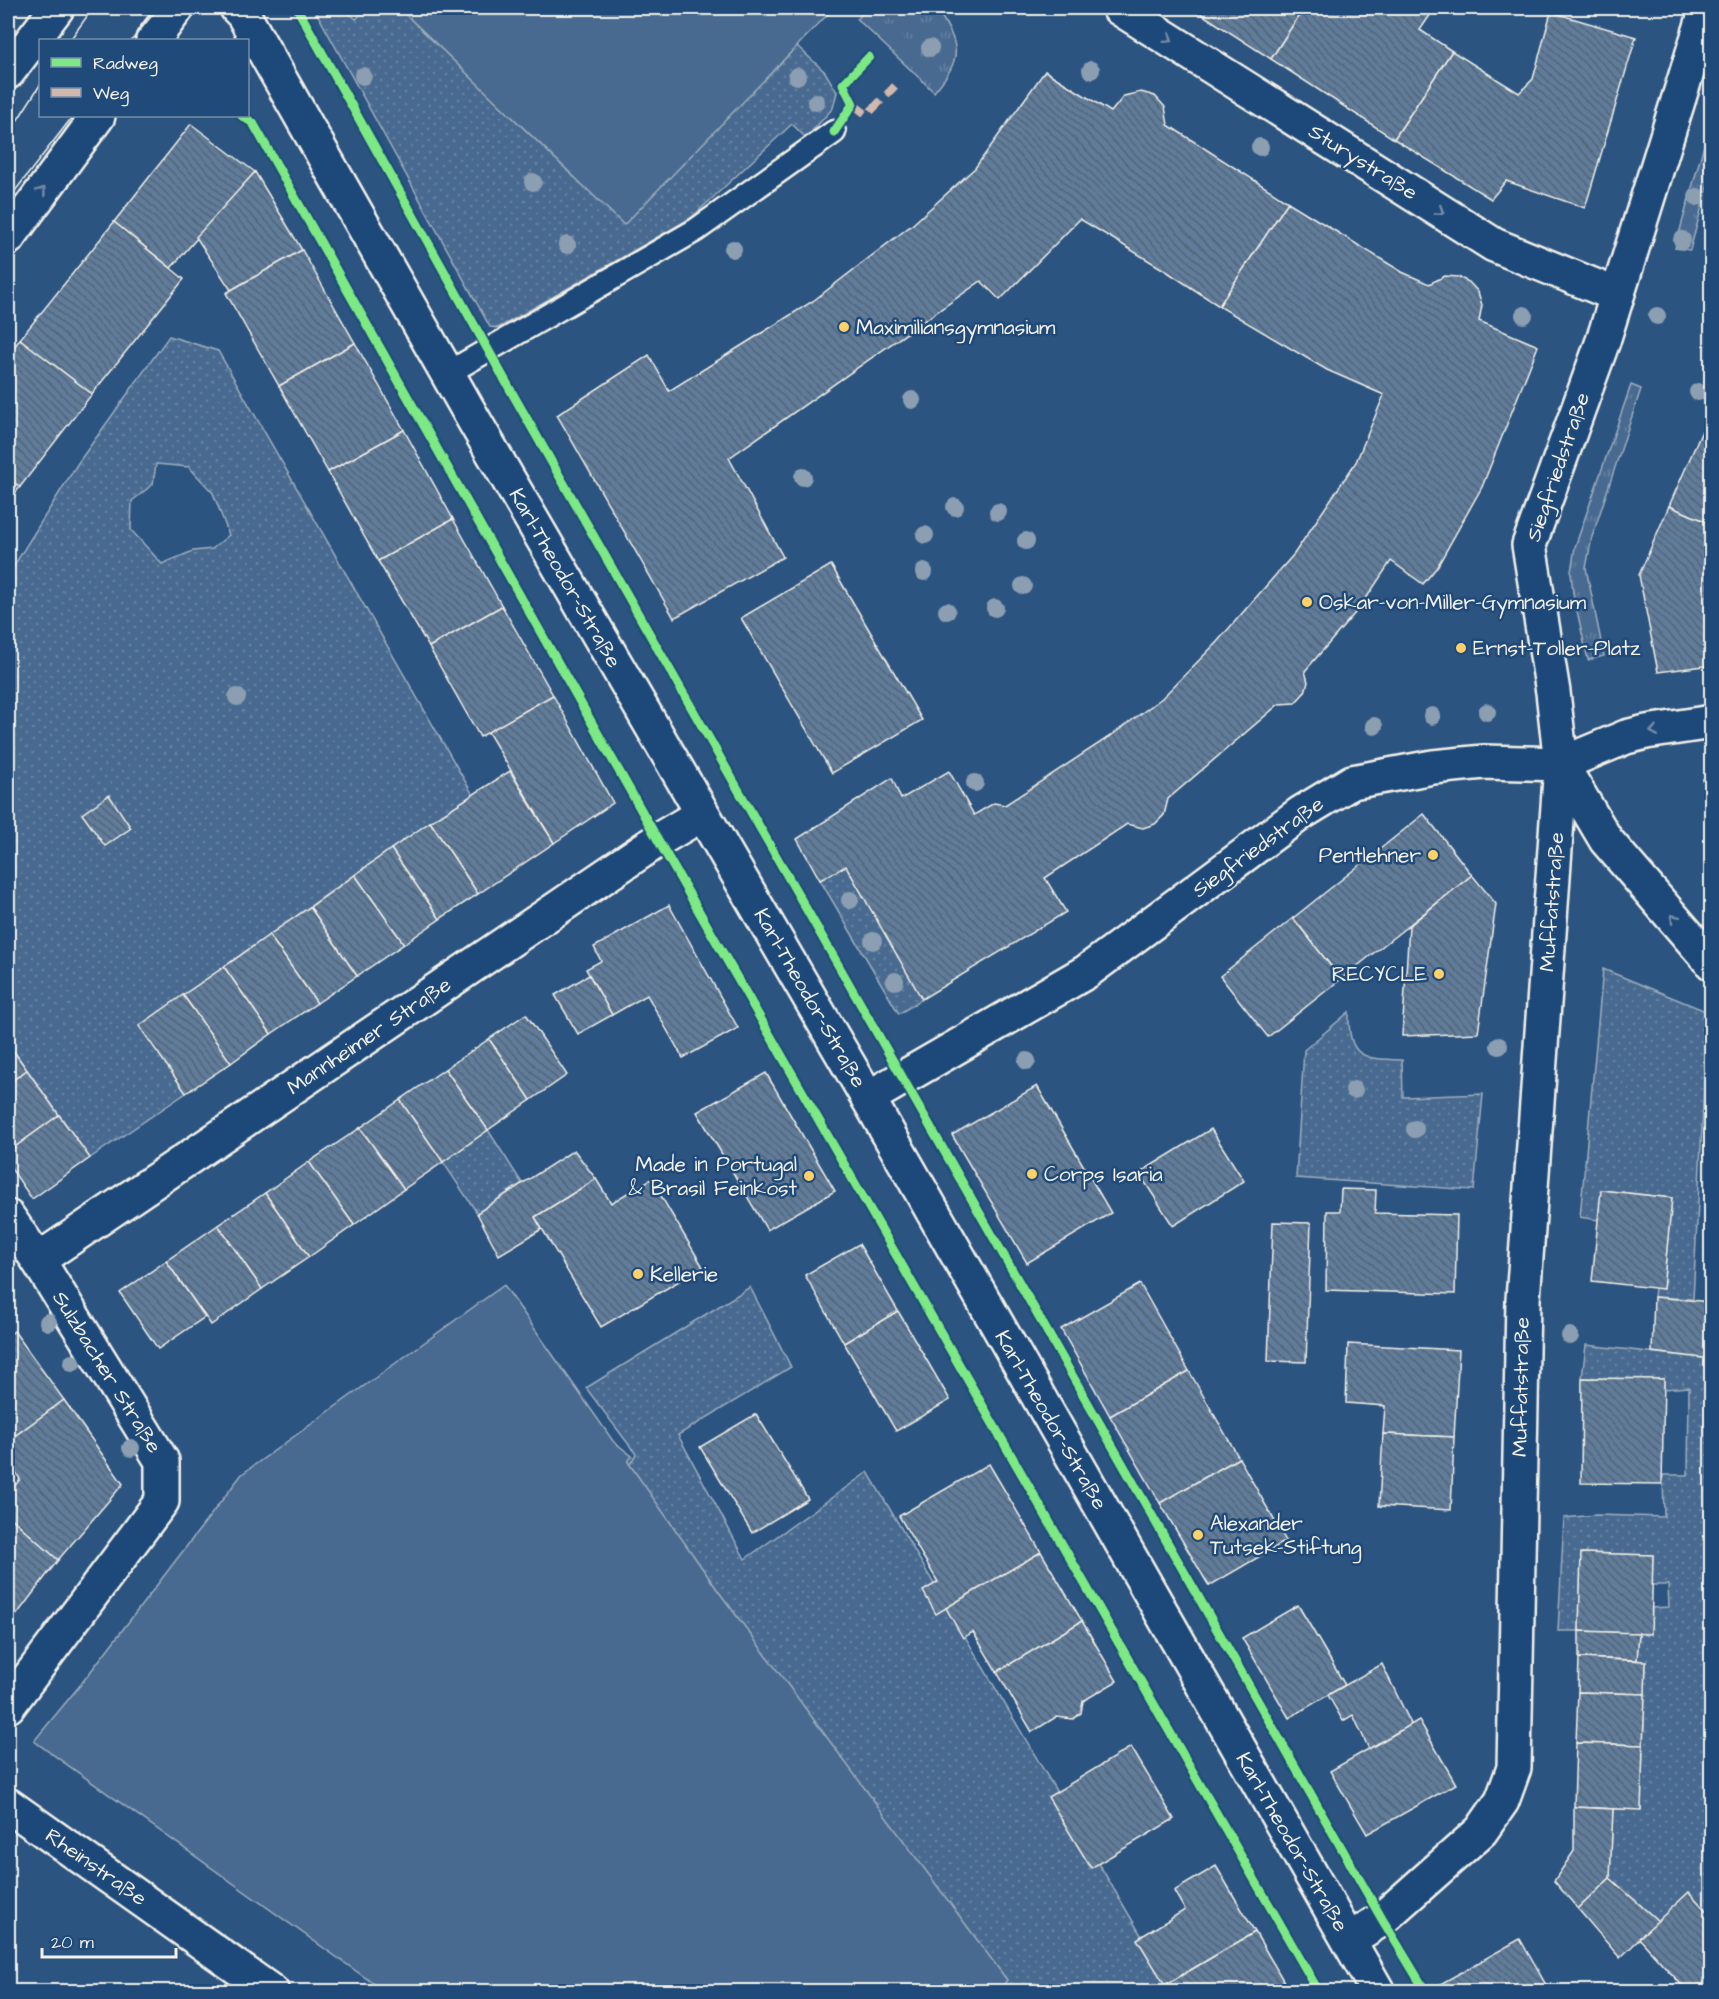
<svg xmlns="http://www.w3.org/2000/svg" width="1719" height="1999" font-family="'Architects Daughter',sans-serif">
	<defs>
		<pattern id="grass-tufts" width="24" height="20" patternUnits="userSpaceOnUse" patternTransform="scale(1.5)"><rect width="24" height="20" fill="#496b90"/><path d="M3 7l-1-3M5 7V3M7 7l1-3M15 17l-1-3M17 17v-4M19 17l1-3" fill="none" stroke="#6481a0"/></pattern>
		<pattern id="garden-dots" width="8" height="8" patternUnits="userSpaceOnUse" patternTransform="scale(1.5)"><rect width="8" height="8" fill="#496b90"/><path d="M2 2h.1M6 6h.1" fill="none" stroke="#6481a0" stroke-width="1.8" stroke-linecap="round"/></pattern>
		<pattern id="building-back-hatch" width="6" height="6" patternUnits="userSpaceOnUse" patternTransform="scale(1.5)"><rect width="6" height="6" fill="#5e7b9a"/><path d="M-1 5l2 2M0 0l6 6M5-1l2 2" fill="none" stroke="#556474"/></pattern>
	</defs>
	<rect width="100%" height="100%" fill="#2c5481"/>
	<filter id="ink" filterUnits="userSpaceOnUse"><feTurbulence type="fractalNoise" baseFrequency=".0167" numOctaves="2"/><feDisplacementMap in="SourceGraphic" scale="12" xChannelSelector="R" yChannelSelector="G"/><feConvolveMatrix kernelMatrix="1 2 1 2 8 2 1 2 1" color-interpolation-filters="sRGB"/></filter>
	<g filter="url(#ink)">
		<g fill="url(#grass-tufts)" stroke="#9eaebc" stroke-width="1.5">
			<path d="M868,8h67l2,1c23,37 27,48 -3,83l-77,-73z"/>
			<polygon points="1711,120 1711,174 1690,250 1675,248"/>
			<polygon points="1631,385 1641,389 1592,537 1586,568 1604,656 1588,660 1573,593 1571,572 1575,547"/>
		</g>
		<g fill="url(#garden-dots)" stroke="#9eaebc" stroke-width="1.5" fill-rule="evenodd">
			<polygon points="314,8 343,8 356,19 367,8 399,8 624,224 797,46 825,72 837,92 833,108 806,138 792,124 691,218 498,328 490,327"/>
			<path d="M169,336l49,15 255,444 -82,54 -251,177 46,67 -96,65 -82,-115v-454l5,-22 65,-104zM156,464l33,3 24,26 16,42 -17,14 -19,2 -31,13 -31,-34 1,-29 21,-17z"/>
			<polygon points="846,866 922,999 899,1014 820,880"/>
			<polygon points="1603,969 1708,1012 1693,1299 1654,1297 1655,1288 1663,1289 1672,1198 1602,1190 1598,1220 1580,1217"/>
			<path d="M1349,1012c-1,46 13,47 53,48l1,37 80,-3 -9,96 -178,-12 8,-128z"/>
			<polygon points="488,1130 522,1183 477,1213 443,1162"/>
			<polygon points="750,1287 791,1367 678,1435 745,1559 868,1472 1174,1991 845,1991 580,1546 636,1454 586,1388"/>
			<polygon points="1586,1345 1711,1359 1711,1917 1689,1892 1658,1921 1610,1878 1613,1809 1641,1809 1646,1662 1637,1660 1639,1633 1651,1633 1652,1608 1669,1607 1668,1585 1652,1585 1653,1555 1581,1553 1579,1631 1558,1631 1564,1518 1596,1515 1664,1517 1663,1475 1688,1475 1689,1387 1664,1389 1664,1379 1582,1378"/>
		</g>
		<g fill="#496b90" stroke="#9eaebc" stroke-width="1.5">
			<polygon points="399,8 821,8 828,14 624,225"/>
			<polygon points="504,1285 613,1441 632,1456 628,1462 719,1592 1007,1980 999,1991 384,1991 34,1741 81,1684 242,1474"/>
		</g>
		<g fill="url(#building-back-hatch)" stroke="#f4f1e8" stroke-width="1.5">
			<polygon points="1192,8 1304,8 1271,59"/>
			<polygon points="1304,8 1435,8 1420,30 1452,51 1394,139 1271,59"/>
			<polygon points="1551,12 1636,37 1585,208 1506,181 1491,199 1394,139 1452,51 1519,93 1533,79"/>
			<polygon points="1045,71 1111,112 1124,96 1141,92 1155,96 1165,107 1168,125 1288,202 1219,306 1166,271 1080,219 1000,300 981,281 729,458 783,557 674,618 557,415 649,355 669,391 813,301 913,224 975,168"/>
			<polygon points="191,124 255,172 171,268 114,222"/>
			<polygon points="255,172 302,250 231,290 196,237"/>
			<polygon points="1288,202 1402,272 1429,284 1445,276 1458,277 1469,282 1478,292 1482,305 1479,321 1538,346 1482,487 1437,567 1423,584 1391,561 1361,606 1305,671 1308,682 1305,692 1295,703 1279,704 1168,799 1164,815 1155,824 1143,828 1127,824 1045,878 1066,912 922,999 846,866 820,880 797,839 892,778 901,799 949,771 974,815 994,803 1005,805 1112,735 1162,698 1217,642 1294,554 1356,462 1384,395 1327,370 1219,306"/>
			<polygon points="114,222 184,279 92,394 20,339"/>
			<polygon points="302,250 355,343 279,386 226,293"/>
			<polygon points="20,339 92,394 20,487 8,478 8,355"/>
			<polygon points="355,343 404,430 328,472 279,386"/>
			<polygon points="1706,422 1712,424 1712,524 1669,506"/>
			<polygon points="404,430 453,519 378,561 328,472"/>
			<polygon points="8,478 20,487 8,503"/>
			<polygon points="1669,506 1712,524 1712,665 1658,672 1639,575"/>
			<polygon points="453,519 502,606 429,647 378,561"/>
			<polygon points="831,565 922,720 832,773 741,618"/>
			<polygon points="502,606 553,695 480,737 429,647"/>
			<polygon points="553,695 613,803 554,843 488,732"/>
			<polygon points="510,771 554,843 478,894 430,822"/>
			<polygon points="1712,778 1712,836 1703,779"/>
			<polygon points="109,795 131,828 105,846 82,814"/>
			<polygon points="1424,814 1472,875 1341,979 1293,918"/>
			<polygon points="430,822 478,894 440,919 391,849"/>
			<polygon points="391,849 440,919 404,944 355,875"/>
			<polygon points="355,875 404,944 357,976 310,907"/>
			<polygon points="1472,875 1496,904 1478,1033 1402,1036 1409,926"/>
			<polygon points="669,905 738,1028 683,1058 647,995 612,1015 586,969 601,961 594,947"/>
			<polygon points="310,907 357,976 317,1003 269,935"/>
			<polygon points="1293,918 1341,979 1268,1037 1220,976"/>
			<polygon points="269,935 317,1003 271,1034 224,967"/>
			<polygon points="224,967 271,1034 231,1063 183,995"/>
			<polygon points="589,975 612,1015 578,1034 555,995"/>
			<polygon points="183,995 231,1063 186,1093 139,1026"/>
			<polygon points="526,1014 567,1075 531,1100 489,1039"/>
			<polygon points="489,1039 531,1100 488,1130 445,1069"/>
			<polygon points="8,1043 27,1070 8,1084"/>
			<polygon points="445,1069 488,1130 443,1162 400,1100"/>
			<polygon points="27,1070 59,1115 8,1152 8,1084"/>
			<polygon points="766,1073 835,1191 767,1230 697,1112"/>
			<polygon points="1037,1086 1111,1213 1027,1263 952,1135"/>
			<polygon points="400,1100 443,1162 404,1189 360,1128"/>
			<polygon points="59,1115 90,1158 32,1199 8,1164 8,1152"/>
			<polygon points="360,1128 404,1189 354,1225 309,1162"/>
			<polygon points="1211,1129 1244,1181 1173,1226 1139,1173"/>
			<polygon points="574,1150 596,1179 535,1217 542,1229 499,1255 477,1213"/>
			<polygon points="309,1162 354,1225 309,1257 265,1193"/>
			<polygon points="596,1179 611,1203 651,1179 703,1267 601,1327 535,1217"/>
			<polygon points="1341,1189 1376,1190 1375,1213 1457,1215 1455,1294 1326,1290 1327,1211 1340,1211"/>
			<polygon points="1601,1190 1672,1198 1663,1289 1592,1281"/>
			<polygon points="265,1193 309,1257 262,1289 218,1225"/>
			<polygon points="1273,1222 1311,1223 1306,1362 1268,1361"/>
			<polygon points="218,1225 262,1289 211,1325 166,1261"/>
			<polygon points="859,1244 898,1311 844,1343 805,1275"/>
			<polygon points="166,1261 205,1317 158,1349 120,1293"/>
			<polygon points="1140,1284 1189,1371 1110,1416 1061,1329"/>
			<polygon points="1654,1297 1712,1302 1712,1359 1652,1352"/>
			<polygon points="898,1311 950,1400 896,1431 844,1343"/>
			<polygon points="14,1331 64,1400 8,1441 8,1336"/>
			<polygon points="1348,1344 1459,1350 1454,1437 1383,1434 1385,1406 1346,1403"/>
			<polygon points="1189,1371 1239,1458 1160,1503 1110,1416"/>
			<polygon points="1582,1378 1664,1379 1662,1484 1581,1483"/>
			<polygon points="64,1400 123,1484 58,1560 8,1515 8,1495 20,1479 8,1460 8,1441"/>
			<polygon points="756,1414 808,1499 752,1533 700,1447"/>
			<polygon points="1383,1434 1454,1437 1451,1510 1379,1506"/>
			<polygon points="1239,1458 1286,1541 1209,1586 1160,1503"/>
			<polygon points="989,1464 1041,1552 936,1614 923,1591 938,1582 899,1516"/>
			<polygon points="8,1515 58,1560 15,1617 8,1612"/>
			<polygon points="1041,1552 1082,1621 997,1672 973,1632 963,1638 946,1608"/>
			<polygon points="1581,1553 1653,1555 1651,1634 1579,1631"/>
			<polygon points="1298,1605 1345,1685 1289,1718 1242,1638"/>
			<polygon points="1082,1621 1117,1681 1083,1701 1081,1713 1073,1719 1056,1717 1032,1732 997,1672"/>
			<polygon points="1579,1631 1639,1633 1637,1660 1579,1658"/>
			<polygon points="1579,1658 1646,1661 1645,1694 1578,1692"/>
			<polygon points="1382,1664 1411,1724 1369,1749 1353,1715 1343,1721 1328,1695"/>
			<polygon points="1578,1692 1645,1694 1643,1745 1576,1743"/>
			<polygon points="1419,1720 1456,1784 1367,1834 1330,1771"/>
			<polygon points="1576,1743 1643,1745 1641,1810 1574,1807"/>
			<polygon points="1131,1747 1174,1819 1091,1868 1048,1797"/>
			<polygon points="1574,1807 1613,1809 1610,1878 1578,1909 1554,1881 1574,1851"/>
			<polygon points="1216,1866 1255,1932 1165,1985 1137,1939 1185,1910 1174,1891"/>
			<polygon points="1610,1878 1658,1921 1620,1958 1578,1909"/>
			<polygon points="1689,1892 1712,1917 1712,1992 1688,1992 1639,1938"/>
			<polygon points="1255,1932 1290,1992 1158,1992 1157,1990"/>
			<polygon points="1520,1939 1550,1992 1437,1992 1435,1987"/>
		</g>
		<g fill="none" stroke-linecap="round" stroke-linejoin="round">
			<g stroke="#f4f1e8" stroke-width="27">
				<polyline id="service" points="448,373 696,230 834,132"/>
			</g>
			<g stroke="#f4f1e8" stroke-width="38">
				<g id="minor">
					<polyline points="237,8 243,14 475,422 868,1098 1378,1992"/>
					<polyline points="1119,8 1494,245 1617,295"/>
					<polyline points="1561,764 1606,840 1712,963"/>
					<polyline points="868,1098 1086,972 1301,813 1352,782 1433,767 1484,762 1561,764 1626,737 1646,732 1712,722"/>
					<polyline points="8,1217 38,1260 162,1461 162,1501 8,1706"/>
					<polyline points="38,1260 658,840 702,814"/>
					<polyline points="1349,1940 1382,1919 1481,1831 1502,1801 1514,1768 1523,1300 1561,764 1553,692 1529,545 1603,341 1707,8"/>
				</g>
			</g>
			<g stroke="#f4f1e8" stroke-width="38">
				<g id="secondary">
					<polyline points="153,40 177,8"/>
					<polyline points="8,72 57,8"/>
					<polyline points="8,238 98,116"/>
					<polyline points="8,1805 272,1992"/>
				</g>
			</g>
			<use href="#service" stroke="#1f4a7a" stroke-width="22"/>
			<use href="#minor" stroke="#1f4a7a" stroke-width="33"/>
			<use href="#secondary" stroke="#1f4a7a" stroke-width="33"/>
			<g stroke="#f4f1e8" stroke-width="1.5">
				<polyline points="70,40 93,8"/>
				<polyline points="132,40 158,8"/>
				<polyline points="8,135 40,85"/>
				<polyline points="8,200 73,116"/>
			</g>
			<polyline stroke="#d1b7ad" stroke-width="8" stroke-dasharray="15 8" stroke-linecap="butt" points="853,104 867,115 895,86"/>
			<g stroke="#1f4a7a" stroke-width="13">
				<g id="cycleway">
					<polyline points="297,8 515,398 1382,1919 1426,1992"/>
					<polyline points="242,116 253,123 658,840 1319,1992"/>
					<polyline points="834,132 853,104 843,84 869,57"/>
				</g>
			</g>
			<use href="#cycleway" stroke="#7ce984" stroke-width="9"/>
		</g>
		<g fill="#8c9fb2">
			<circle cx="930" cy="48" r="9"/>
			<circle cx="1091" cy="70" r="9"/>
			<circle cx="363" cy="76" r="9"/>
			<circle cx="797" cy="76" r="9"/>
			<circle cx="816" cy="102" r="9"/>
			<circle cx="1260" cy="147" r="9"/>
			<circle cx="533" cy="182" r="9"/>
			<circle cx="1697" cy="197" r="9"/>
			<circle cx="1682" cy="240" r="9"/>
			<circle cx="567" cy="245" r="9"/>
			<circle cx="733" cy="249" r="9"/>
			<circle cx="1524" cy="315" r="9"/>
			<circle cx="1657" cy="316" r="9"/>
			<circle cx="1698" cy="392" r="9"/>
			<circle cx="912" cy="400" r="9"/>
			<circle cx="803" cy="477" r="9"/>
			<circle cx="955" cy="507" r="9"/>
			<circle cx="998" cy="512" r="9"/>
			<circle cx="925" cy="535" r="9"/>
			<circle cx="1026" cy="541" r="9"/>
			<circle cx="924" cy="572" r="9"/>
			<circle cx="1023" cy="586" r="9"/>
			<circle cx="995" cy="608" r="9"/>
			<circle cx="947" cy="611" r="9"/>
			<circle cx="237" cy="697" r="9"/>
			<circle cx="1487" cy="712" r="9"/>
			<circle cx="1432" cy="716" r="9"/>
			<circle cx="1374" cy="726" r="9"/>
			<circle cx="975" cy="783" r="9"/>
			<circle cx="850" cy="900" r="9"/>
			<circle cx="873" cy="941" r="9"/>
			<circle cx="895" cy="981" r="9"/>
			<circle cx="1499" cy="1046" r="9"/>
			<circle cx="1027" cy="1061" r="9"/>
			<circle cx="1354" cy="1090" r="9"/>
			<circle cx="1415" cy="1129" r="9"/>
			<circle cx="48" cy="1322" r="9"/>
			<circle cx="1570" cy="1336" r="9"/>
			<circle cx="72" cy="1363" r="9"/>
			<circle cx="131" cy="1448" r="9"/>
		</g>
		<defs><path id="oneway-chevron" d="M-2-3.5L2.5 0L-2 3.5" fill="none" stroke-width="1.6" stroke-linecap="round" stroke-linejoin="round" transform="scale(1.5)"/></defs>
		<g stroke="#748da6">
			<use href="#oneway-chevron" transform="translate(1169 39) rotate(32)"/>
			<use href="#oneway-chevron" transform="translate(42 191) rotate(-54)"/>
			<use href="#oneway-chevron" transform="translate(1440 211) rotate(32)"/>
			<use href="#oneway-chevron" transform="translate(1654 731) rotate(171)"/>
			<use href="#oneway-chevron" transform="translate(1674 918) rotate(-131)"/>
		</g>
	</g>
	<g fill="#ffd166" stroke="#1f4a7a" stroke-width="2">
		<circle cx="844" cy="327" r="6"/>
		<circle cx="1307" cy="602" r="6"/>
		<circle cx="1461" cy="648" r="6"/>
		<circle cx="1433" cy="855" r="6"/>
		<circle cx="1439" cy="974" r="6"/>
		<circle cx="1032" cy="1174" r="6"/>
		<circle cx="809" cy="1176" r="6"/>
		<circle cx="638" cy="1274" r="6"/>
		<circle cx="1198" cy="1535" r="6"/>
	</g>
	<g text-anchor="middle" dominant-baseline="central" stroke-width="5" stroke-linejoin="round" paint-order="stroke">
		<g font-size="21" fill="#f4f1e8" stroke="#1f4a7a">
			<text transform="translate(1363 162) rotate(32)">Sturystraße</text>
			<text transform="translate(1558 467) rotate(-71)">Siegfriedstraße</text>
			<text transform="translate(565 578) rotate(60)">Karl-Theodor-Straße</text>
			<text transform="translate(1258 847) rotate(-36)">Siegfriedstraße</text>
			<text transform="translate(1552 902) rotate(-86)">Muffatstraße</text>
			<text transform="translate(810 998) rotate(60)">Karl-Theodor-Straße</text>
			<text transform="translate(369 1036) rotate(-34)">Mannheimer Straße</text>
			<text transform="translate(107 1372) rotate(58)">Sulzbacher Straße</text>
			<text transform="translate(1521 1387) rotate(-89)">Muffatstraße</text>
			<text transform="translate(1051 1420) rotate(60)">Karl-Theodor-Straße</text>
			<text transform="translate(1292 1842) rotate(60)">Karl-Theodor-Straße</text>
			<text transform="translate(96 1867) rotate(35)">Rheinstraße</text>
		</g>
		<g font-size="21" fill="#f4f1e8" stroke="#1f4a7a" text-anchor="start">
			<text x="856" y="327">Maximiliansgymnasium</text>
			<text x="1319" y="602">Oskar-von-Miller-Gymnasium</text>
			<text x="1473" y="648">Ernst-Toller-Platz</text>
			<text x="1421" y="855" text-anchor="end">Pentlehner</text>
			<text x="1427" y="974" text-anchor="end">RECYCLE</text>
			<text x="797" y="1164" text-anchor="end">Made in Portugal<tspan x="797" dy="24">&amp; Brasil Feinkost</tspan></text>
			<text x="1044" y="1174">Corps Isaria</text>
			<text x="650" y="1274">Kellerie</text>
			<text x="1210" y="1523">Alexander<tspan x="1210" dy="24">Tutsek-Stiftung</tspan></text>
		</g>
	</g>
	<rect width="1719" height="1999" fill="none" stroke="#1f4a7a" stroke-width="30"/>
	<rect x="15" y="15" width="1689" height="1969" fill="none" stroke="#f4f1e8" stroke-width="2" filter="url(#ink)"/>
	<rect x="39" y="39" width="210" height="78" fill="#1f4a7a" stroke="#748da6" stroke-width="1.5"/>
	<rect x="51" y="58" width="30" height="9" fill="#7ce984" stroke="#748da6" stroke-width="1.5"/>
	<text x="93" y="69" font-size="18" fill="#f4f1e8">Radweg</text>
	<rect x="51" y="88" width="30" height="9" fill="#d1b7ad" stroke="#748da6" stroke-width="1.5"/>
	<text x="93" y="99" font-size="18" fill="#f4f1e8">Weg</text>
	<path d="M42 1948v9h134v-9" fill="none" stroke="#f4f1e8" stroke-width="3"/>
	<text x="51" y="1948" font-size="18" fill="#f4f1e8" stroke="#1f4a7a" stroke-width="4.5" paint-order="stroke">20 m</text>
</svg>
